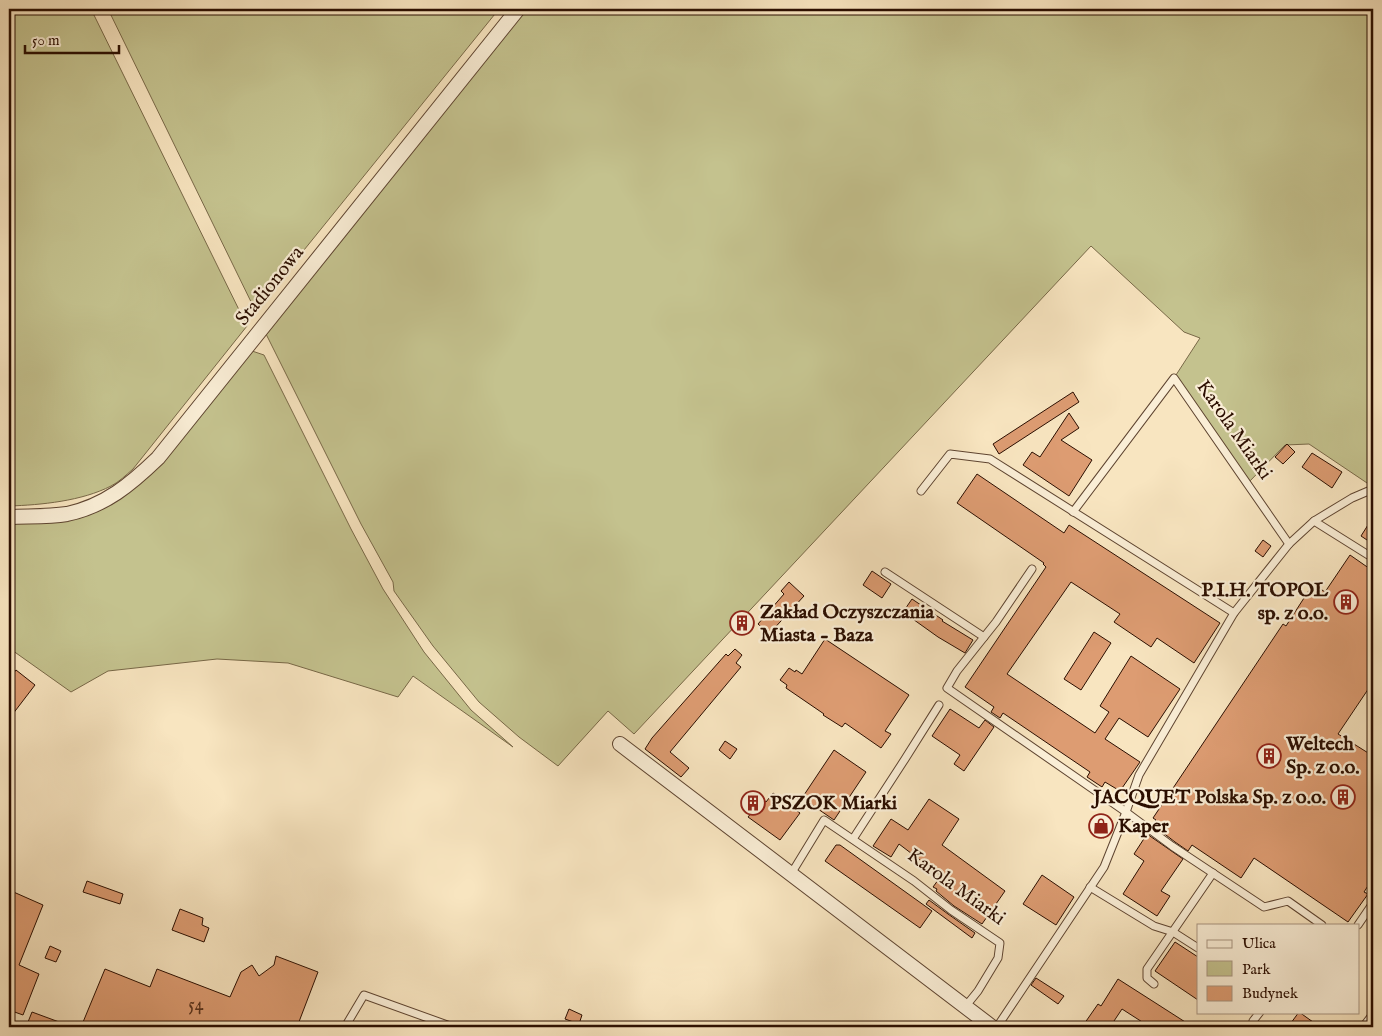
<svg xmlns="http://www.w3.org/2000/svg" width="1382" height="1036" font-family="'IM FELL English',serif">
	<rect width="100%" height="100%" fill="#f8e5c0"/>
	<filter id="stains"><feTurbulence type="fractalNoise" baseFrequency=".004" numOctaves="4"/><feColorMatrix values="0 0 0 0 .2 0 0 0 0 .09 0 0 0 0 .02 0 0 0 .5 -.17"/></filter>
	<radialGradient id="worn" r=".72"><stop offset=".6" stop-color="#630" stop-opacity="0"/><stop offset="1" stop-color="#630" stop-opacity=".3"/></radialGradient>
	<g fill="#c4c28e" stroke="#786847">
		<path d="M9,9h82l156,317 -114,143c-7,6 -14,13 -22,17 -29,15 -70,19 -102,20z"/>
		<polygon points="108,9 499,9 283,276 256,312"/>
		<polygon points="526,9 1373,9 1373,487 1309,444 1285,445 1248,483 1176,375 1200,338 1184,332 1091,246 634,734 608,711 558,766 519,737 479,702 433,646 394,591 393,582 361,524 265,332"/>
		<polygon points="252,351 264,355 351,529 383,589 424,652 471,710 513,747 413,676 398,697 288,663 217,659 108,671 71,692 9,648 9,523 41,522 141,483 161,465"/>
	</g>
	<g fill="#dd9c72" stroke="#2b0e00">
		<polygon points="1073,392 1079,402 999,454 993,444"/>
		<polygon points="1069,413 1079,428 1061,440 1092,460 1069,496 1023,465 1032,452 1040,457"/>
		<polygon points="1287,444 1295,452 1283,464 1275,457"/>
		<polygon points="1312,453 1342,472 1332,488 1302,467"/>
		<polygon points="977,474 1064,533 1069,525 1220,623 1194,663 1157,638 1151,647 1114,622 1120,614 1071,582 1007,674 1095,733 1109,712 1100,706 1131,656 1180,689 1148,737 1119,718 1105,739 1140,762 1120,791 1105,782 1102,787 1087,777 1090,772 1003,713 1000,718 991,712 994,707 965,687 1046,567 1043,564 1044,563 957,503"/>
		<polygon points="1373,517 1373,544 1361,536"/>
		<polygon points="1263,540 1271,546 1263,557 1255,551"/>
		<polygon points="1350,555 1373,571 1373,682 1338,734 1373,756 1373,878 1364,892 1368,894 1348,922 1254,858 1241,878 1192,845 1188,851 1175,842 1153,825 1156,820 1153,818 1283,624 1286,626 1313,584 1325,592"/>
		<polygon points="872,571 891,584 882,598 863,585"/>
		<polygon points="789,582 804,596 769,634 758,624 784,594 781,591"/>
		<polygon points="912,599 943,620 942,621 973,640 965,653 938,637 903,612"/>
		<polygon points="1094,632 1111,643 1081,690 1064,679"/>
		<polygon points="825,639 909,695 885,731 891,734 881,748 845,723 842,727 823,715 824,714 786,688 787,685 780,680 789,668 795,672 796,670 802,674"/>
		<polygon points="735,649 742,655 736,663 741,667 670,752 689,768 681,777 645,749 652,738 726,654 728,656"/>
		<polygon points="16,670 35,685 9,719 9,679"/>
		<polygon points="950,709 979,728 985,720 994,727 964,771 954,764 960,755 932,736"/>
		<polygon points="725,741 737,749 730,759 719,750"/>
		<polygon points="834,750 866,772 834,820 802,798"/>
		<polygon points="773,793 800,813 780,840 748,817 752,812 745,806 754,794 766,802"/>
		<polygon points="929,799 959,819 942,845 1005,891 982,924 954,906 936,891 937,889 933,887 941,876 899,844 891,857 873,846 891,819 908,830"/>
		<polygon points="1099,814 1113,825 1104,838 1089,828"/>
		<polygon points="1147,834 1183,859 1161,891 1170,896 1157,916 1123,894 1144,861 1134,854"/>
		<polygon points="836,845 840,845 932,911 920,928 825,861"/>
		<polygon points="1042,875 1074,897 1056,925 1023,904"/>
		<polygon points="87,881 123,894 120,904 83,892"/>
		<polygon points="9,890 43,905 19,965 39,974 23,1015 9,1010"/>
		<polygon points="929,900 948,914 975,933 972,938 926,904"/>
		<polygon points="180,909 203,918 202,925 209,928 204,942 172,930"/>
		<polygon points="1175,942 1198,957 1198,1000 1155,971"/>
		<polygon points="50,946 61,951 56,962 45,958"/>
		<polygon points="276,956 318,972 297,1027 81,1027 105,969 150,987 157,969 230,997 241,972 252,965 259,976 274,965"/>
		<polygon points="1036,978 1064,996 1058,1004 1031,985"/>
		<polygon points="1118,979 1154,1002 1193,1027 1150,1027 1122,1009 1110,1027 1082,1027 1098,1004 1101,1006"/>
		<polygon points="569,1009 582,1015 579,1024 565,1019"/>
		<polygon points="32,1012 70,1026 70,1027 26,1027"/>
		<polygon points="1299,1012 1320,1027 1288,1027"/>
	</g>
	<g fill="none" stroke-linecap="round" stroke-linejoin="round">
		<g stroke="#5e4430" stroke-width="9">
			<g id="service">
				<polyline points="1373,489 1352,498 1314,521 1373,558"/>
				<polyline points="921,491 950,454 990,459 1234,613"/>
				<polyline points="1073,512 1174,378 1289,544"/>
				<polyline points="1032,569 996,622 957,671 947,688 1126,812 1172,846 1264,907 1288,901 1322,925"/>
				<polyline points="885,572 984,637"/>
				<polyline points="853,839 905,759 939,705"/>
				<polyline points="791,874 824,820 914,881 951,910 1000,943 998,958 978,991 965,1007"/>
				<polyline points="1090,887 1154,926 1173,932 1198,948"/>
				<polyline points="1358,925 1373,903"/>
				<polyline points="1154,984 1147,978 1147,969 1213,873"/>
				<polyline points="1253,1021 1260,1012"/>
				<polyline points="345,1027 364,995 453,1027"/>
				<polyline points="997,1027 1104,867 1126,812 1139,775 1234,613 1289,544 1314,521"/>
				<polyline points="1363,1027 1373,1014"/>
			</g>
		</g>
		<g stroke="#5e4430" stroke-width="16">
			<g id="minor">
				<path d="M9,517c19,-1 39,0 58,-3 38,-8 64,-30 91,-56l360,-449"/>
				<polyline points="620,744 992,1027"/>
			</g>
		</g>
		<use href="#service" stroke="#faeed6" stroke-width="7"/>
		<use href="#minor" stroke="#faeed6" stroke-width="14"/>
	</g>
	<defs>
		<g id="building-ring" transform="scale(1.25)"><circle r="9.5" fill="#faeed6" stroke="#8f2418" stroke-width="1.5"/><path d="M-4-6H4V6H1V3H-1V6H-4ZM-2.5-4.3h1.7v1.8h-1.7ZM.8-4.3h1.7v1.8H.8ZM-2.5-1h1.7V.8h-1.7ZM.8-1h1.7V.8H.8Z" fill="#8f2418"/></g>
		<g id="shop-ring" transform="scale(1.25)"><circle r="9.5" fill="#faeed6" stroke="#8f2418" stroke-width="1.5"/><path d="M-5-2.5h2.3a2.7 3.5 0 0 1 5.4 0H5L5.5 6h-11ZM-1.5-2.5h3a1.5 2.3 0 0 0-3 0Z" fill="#8f2418"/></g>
	</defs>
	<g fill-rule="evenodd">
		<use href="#building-ring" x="1346" y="602"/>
		<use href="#building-ring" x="742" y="623"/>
		<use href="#building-ring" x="1269" y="756"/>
		<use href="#building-ring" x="1343" y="797"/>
		<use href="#building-ring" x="753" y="803"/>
		<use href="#shop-ring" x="1101" y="826"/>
	</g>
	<g text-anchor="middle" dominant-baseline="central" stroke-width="4.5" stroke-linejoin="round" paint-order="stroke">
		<g font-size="18" fill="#58321c">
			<text x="196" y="1005">54</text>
		</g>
		<g font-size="20" fill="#2b0e00" stroke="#faeed6">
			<text transform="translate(270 286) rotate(-51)">Stadionowa</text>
			<text transform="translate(1234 430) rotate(55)">Karola Miarki</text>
			<text transform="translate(956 887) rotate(36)">Karola Miarki</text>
		</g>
		<g font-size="20" font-weight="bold" fill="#2b0e00" stroke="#faeed6" text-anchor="start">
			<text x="1328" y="590" text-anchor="end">P.I.H. TOPOL<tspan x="1328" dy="23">sp. z o.o.</tspan></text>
			<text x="760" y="612">Zakład Oczyszczania<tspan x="760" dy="23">Miasta - Baza</tspan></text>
			<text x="1286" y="744">Weltech<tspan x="1286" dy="23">Sp. z o.o.</tspan></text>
			<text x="1326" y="797" text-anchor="end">JACQUET Polska Sp. z o.o.</text>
			<text x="770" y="803">PSZOK Miarki</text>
			<text x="1118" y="826">Kaper</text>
		</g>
	</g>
	<rect width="1382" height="1036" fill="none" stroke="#f8e5c0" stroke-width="30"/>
	<rect x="10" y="10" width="1362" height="1016" fill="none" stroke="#2b0e00" stroke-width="2.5"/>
	<rect x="15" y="15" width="1352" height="1006" fill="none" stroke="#2b0e00"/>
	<rect x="1197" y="924" width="162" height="90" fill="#faeed6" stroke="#a79480"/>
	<rect x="1207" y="940" width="25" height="8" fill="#faeed6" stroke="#a79480"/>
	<text x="1242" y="948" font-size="15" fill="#2b0e00">Ulica</text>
	<rect x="1207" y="961" width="25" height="15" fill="#c4c28e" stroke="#a79480"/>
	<text x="1242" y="974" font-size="15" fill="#2b0e00">Park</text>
	<rect x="1207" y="986" width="25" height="15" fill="#dd9c72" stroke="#a79480"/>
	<text x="1242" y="998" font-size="15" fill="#2b0e00">Budynek</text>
	<path d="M25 45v8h94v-8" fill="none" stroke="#2b0e00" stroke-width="2.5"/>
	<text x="32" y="45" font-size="15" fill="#2b0e00" stroke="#faeed6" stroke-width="4" paint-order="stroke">50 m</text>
	<rect width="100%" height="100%" filter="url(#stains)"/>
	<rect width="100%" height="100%" fill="url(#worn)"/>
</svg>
